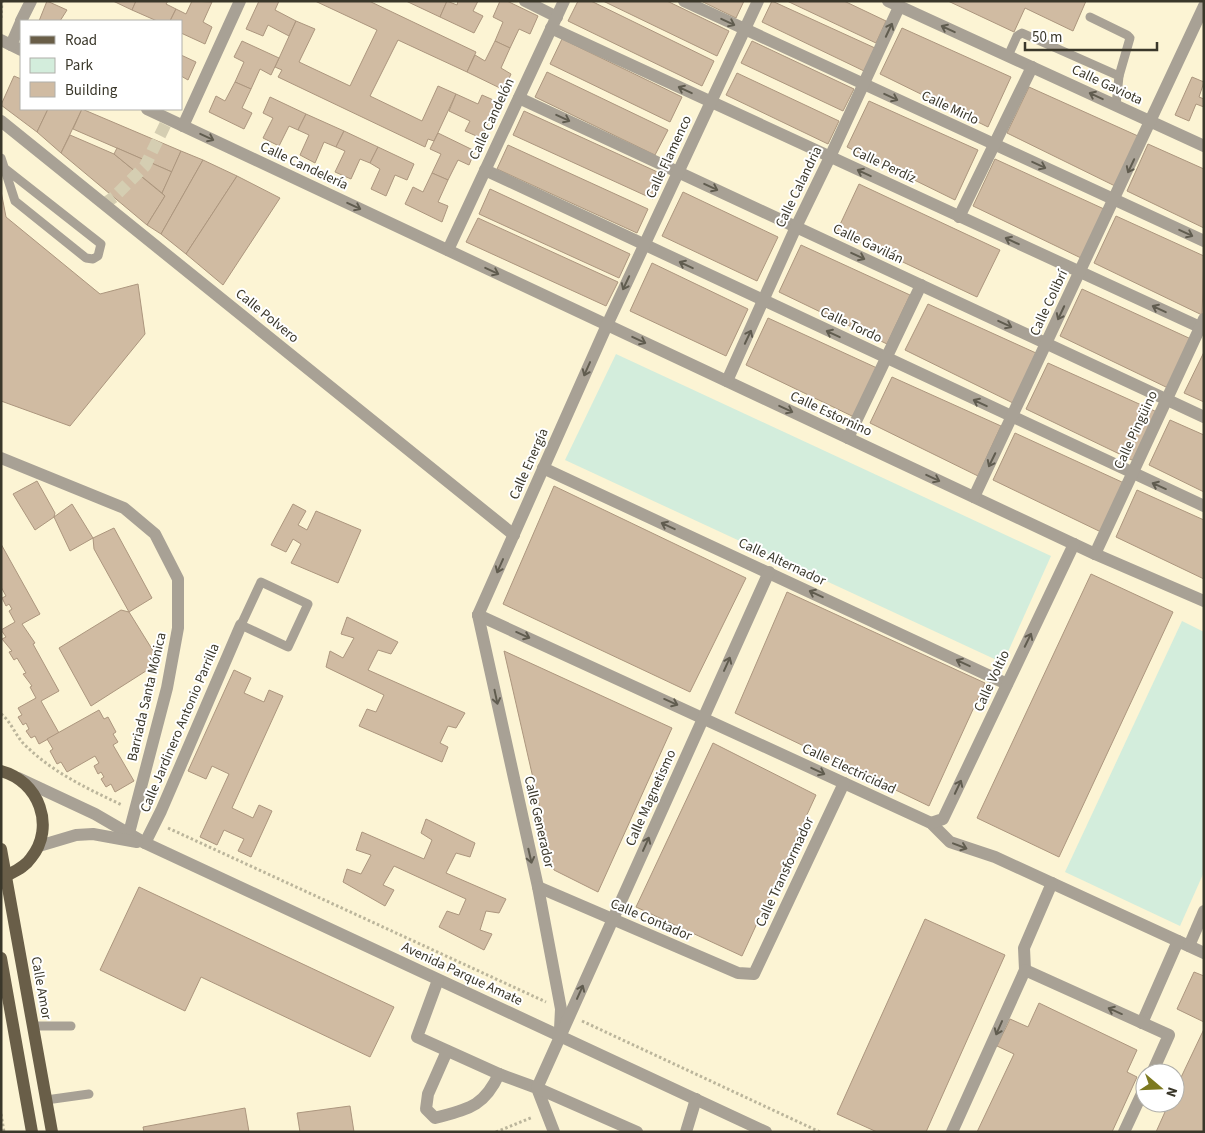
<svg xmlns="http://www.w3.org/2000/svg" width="1205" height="1133" font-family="'Source Sans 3',sans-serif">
	<rect width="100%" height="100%" fill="#fcf4d4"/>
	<g fill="#d3eddc">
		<polygon points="616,354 1051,556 1003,663 565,460"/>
		<polygon points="1182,621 1204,632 1204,872 1180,926 1065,872"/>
	</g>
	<g fill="#d0bba2" stroke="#ac967e">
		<polygon points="47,1 67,10 60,21 39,21"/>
		<polygon points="113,1 136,1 132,10"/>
		<polygon points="136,1 168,1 166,4 176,9 170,21 157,21 132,10"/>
		<polygon points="192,1 212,2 203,22 212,27 205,44 181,33 181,21 170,21 176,9 186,14"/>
		<polygon points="259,1 279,1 275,10 296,21 289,36 268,25 263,36 246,29"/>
		<polygon points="315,1 369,1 476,52 467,72 398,40 370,96 422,121 438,86 456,94 434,141 428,139 425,147 278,77 282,70 275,67 296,21 315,29 299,62 350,86 377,30"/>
		<polygon points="406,1 447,1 440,17"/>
		<polygon points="447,1 457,5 458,1 478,1 473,11 483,16 474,33 440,17"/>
		<polygon points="500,1 507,1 538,16 530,34 519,29 510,48 495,41 503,22 493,17"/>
		<polygon points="578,1 591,1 714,61 702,86 568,21"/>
		<polygon points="603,1 667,1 729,31 717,56"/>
		<polygon points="701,1 744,1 736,18"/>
		<polygon points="772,1 875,48 864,71 762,22"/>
		<polygon points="787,1 844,1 886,21 876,43"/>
		<polygon points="948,1 1086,1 1073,31 1025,8 1014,32"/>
		<polygon points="902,28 1011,77 988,127 880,74"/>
		<polygon points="562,39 682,97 670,122 550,64"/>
		<polygon points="242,41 279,58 271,75 260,69 251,89 235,82 244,62 234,57"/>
		<polygon points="495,41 510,48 501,68 511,74 504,90 467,72 475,55 485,61"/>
		<polygon points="752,41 854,89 843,111 741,63"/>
		<polygon points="181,55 196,62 188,80 181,76"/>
		<polygon points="547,72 668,130 655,155 535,97"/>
		<polygon points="737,73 839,121 828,144 726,95"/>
		<polygon points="14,76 21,79 21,109 48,109 37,132 1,105"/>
		<polygon points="1192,77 1204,82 1199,97 1204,99 1204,107 1196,104 1189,121 1175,115"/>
		<polygon points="235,82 251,89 242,108 252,113 244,129 209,112 216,96 225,101"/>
		<polygon points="1029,87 1138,136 1115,186 1007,133"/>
		<polygon points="456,94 478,104 482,95 498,102 481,138 465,131 470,121 449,111"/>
		<polygon points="270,97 306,114 298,130 289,126 279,146 263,138 273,118 263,113"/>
		<polygon points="869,101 978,150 955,200 847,147"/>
		<polygon points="48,109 82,109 61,153 37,132"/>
		<polygon points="82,109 181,151 172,172 73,129"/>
		<polygon points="524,111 664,175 653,199 513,135"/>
		<polygon points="306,114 344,131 336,147 324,142 315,163 300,155 309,135 298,130"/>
		<polygon points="344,131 378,147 370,163 360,159 351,179 335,172 345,151 336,147"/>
		<polygon points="438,133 475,151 469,165 458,160 448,180 432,173 441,154 430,149"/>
		<polygon points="70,135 114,154 165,196 147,225 61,153"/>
		<polygon points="1148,144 1204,169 1204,228 1127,191"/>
		<polygon points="508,145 648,209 637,233 497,169"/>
		<polygon points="378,147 414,164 407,180 395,175 386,196 371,189 380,169 370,163"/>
		<polygon points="117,148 172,172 162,193 114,154"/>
		<polygon points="181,151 203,160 161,234 147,225 165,196 162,193"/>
		<polygon points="995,159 1104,209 1081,258 973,206"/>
		<polygon points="203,160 237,176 186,254 161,234"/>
		<polygon points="432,173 448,180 438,202 448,206 442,222 405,204 413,187 423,192"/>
		<polygon points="237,176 280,198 223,285 186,254"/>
		<polygon points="859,184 1000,250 977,297 837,231"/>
		<polygon points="490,189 630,254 619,278 479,214"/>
		<polygon points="1,191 6,217 100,294 138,284 145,334 70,426 1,401"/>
		<polygon points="683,192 778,237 757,281 662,236"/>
		<polygon points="1116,216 1204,256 1202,315 1094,263"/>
		<polygon points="478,218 618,282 606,306 466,242"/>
		<polygon points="801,245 910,295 887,344 779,292"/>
		<polygon points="652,263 748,309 726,356 630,311"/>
		<polygon points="1082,289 1191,339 1168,388 1060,336"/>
		<polygon points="928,304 1036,353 1013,403 905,350"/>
		<polygon points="768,318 877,368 854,417 746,365"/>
		<polygon points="1204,352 1204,402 1184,393"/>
		<polygon points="1048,363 1157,412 1134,461 1026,409"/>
		<polygon points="892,377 1001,426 978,476 870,423"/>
		<polygon points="1170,420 1204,435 1204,492 1149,465"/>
		<polygon points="1015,433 1124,483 1101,532 993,480"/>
		<polygon points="37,481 55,513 54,517 35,530 13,494"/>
		<polygon points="554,486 746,578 690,692 503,604"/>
		<polygon points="1137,490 1204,520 1204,579 1116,537"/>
		<polygon points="72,504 93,538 70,551 54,517"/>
		<polygon points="293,504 306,511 298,525 307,530 316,511 361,530 338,583 291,563 301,544 293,539 286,552 271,545"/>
		<polygon points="114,528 152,598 129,612 94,549 93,538"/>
		<polygon points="1,544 40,614 22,624 35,643 33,644 59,691 41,701 59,733 39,744 35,736 31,738 26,731 29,729 26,723 23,725 18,717 22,715 18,708 36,698 30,687 32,686 23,674 26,673 17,658 14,660 9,652 12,651 2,639 6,637 1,630 15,622 9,611 12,609 9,604 6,606 2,598 6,596 1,587"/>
		<polygon points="1091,574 1173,612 1059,857 977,818"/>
		<polygon points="787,592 985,683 929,806 735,713"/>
		<polygon points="121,610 129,612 160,662 91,706 59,648"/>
		<polygon points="347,617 398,642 391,654 378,650 368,670 465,713 456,728 448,726 440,743 448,747 442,762 359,726 367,709 376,712 384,695 326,667 330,651 343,658 354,638 341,634"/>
		<polygon points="504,651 672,728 598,892 554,870"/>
		<polygon points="234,670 251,678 244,693 264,702 269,690 283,696 232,808 253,818 259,805 272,811 251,857 238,851 244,839 224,830 217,845 200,837 229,774 212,766 206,779 188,771"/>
		<polygon points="99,710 104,719 108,717 116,732 113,734 118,742 113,745 134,781 115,792 111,784 106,787 101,779 104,777 101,772 98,774 94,766 99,763 95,756 67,772 61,762 57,764 50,751 53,749 47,739"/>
		<polygon points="713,743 816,795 742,956 636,907"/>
		<polygon points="426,819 475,843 470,857 456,853 446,873 506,899 499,913 486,911 480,930 492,934 484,950 439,927 447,911 459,915 466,899 394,866 383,885 394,890 385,906 343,882 347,869 361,874 371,855 356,850 362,832 424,859 432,840 421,833"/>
		<polygon points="139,887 394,1007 370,1057 201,977 185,1011 100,970"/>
		<polygon points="925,919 1005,955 926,1132 877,1132 837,1114"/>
		<polygon points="1194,972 1204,976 1204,1022 1177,1009"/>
		<polygon points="1039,1003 1137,1050 1127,1072 1137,1077 1112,1132 977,1132 1014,1054 997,1046 1010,1019 1028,1027"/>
		<polygon points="1204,1029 1204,1132 1156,1132 1169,1103 1175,1103 1175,1090"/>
		<polygon points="350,1106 354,1132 300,1132 297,1113"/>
		<polygon points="245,1108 249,1132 144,1132 143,1127"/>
	</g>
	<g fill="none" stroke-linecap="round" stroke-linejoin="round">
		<polyline stroke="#d5ceb2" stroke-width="12" stroke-dasharray="12 6" stroke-linecap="butt" points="104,204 114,197 145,166 168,119"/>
		<g stroke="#bbb59b" stroke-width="3" stroke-dasharray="2.5 2.5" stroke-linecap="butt">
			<polyline points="1,18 2,1"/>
			<path d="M1,714c11,8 15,24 26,33 27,26 61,42 95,58"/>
			<polyline points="168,828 546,1002"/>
			<polyline points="582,1021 820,1132"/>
			<polyline points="1,1114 4,1132"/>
			<polyline points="496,1132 533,1117"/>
		</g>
		<g stroke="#a8a195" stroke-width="9">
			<polyline points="1090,17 1127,35 1130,38 1119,76 1116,105"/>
			<polyline points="1008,56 1017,36 1022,33 1119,76"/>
			<polyline points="1,158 15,201 86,258 93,259 98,256 101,244 3,167"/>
			<polygon points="261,582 308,604 288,647 241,625"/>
			<polyline points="33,1026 71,1026"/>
			<polyline points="46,1100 89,1094"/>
		</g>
		<g stroke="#a8a195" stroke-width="12">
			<polyline points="525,1 557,17"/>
			<polyline points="684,1 1204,241"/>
			<polyline points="888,1 1204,146"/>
			<polyline points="21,21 31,1"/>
			<polyline points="551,28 1204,329"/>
			<polyline points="1,40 21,50"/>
			<polyline points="11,45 21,22"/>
			<polyline points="519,98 1204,417"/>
			<polyline points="147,109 1095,554 1204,601"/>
			<polyline points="1,121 514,535"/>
			<polyline points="183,126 240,1"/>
			<polyline points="485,170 1204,506"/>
			<polyline points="959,217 1032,67"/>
			<polyline points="448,250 564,1"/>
			<polyline points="727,381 796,227 830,157 899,7"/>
			<polyline points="848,438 921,285"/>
			<polyline points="1,458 124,508 155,534 178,579 178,628 167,688 129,833"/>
			<polyline points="543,468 1007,684"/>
			<polyline points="974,497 1204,6"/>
			<polyline points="1095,554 1204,319"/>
			<polyline points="478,615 931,823 950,842 995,857 1204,953"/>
			<polyline points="478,615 607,325 758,1"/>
			<polyline points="478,615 538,887 561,1009 560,1029"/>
			<polyline points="18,778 95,814 145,843 766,1132"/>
			<polyline points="931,823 943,819 1074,544"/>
			<polyline points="145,843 161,811 241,625"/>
			<polyline points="39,846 76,835 93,834 137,842"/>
			<polyline points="538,887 738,973 754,974 844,783"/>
			<polyline points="1189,946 1204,911"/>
			<polyline points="1025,970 1024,948 1052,883"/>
			<polyline points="438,980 417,1037 499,1074 537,1088 554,1132"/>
			<polyline points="1142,1023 1178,941"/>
			<path d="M447,1051l-19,43 -2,15 9,9c33,-9 49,-11 64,-44"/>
			<polyline points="637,1132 537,1088 769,572"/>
			<polyline points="686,1132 696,1099"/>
			<polyline points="952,1132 1025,970 1169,1035 1152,1073"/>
			<polyline points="1124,1132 1145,1087"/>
		</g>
		<g stroke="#695e48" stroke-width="12">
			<path d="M1,771c38,10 55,56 30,87 -6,9 -16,13 -25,18"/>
			<polyline points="1,849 52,1132"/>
			<polyline points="1,958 32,1132"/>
		</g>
	</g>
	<defs><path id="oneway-shaft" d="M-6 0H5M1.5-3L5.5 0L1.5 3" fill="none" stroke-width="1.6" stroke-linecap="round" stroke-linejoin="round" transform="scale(1.25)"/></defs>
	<g stroke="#605c4f">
		<use href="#oneway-shaft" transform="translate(728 22) rotate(25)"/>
		<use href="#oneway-shaft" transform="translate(948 29) rotate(-155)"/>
		<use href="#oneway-shaft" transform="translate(889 30) rotate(-65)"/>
		<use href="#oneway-shaft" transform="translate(685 90) rotate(-155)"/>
		<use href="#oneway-shaft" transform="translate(1096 96) rotate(-155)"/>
		<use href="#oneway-shaft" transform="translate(891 97) rotate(25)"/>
		<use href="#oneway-shaft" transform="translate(563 118) rotate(25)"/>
		<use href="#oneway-shaft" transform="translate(207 137) rotate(25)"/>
		<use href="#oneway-shaft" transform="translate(1039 165) rotate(25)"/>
		<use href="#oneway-shaft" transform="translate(1131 166) rotate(115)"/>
		<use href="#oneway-shaft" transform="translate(864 173) rotate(-155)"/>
		<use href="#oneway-shaft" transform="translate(711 187) rotate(25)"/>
		<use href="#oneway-shaft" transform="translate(354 206) rotate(25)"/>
		<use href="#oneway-shaft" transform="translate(1186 233) rotate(25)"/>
		<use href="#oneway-shaft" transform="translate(1012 241) rotate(-155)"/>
		<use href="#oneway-shaft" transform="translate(858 256) rotate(25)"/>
		<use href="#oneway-shaft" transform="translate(686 265) rotate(-155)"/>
		<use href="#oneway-shaft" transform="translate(492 271) rotate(25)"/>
		<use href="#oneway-shaft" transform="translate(626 283) rotate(115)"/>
		<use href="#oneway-shaft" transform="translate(1159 309) rotate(-155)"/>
		<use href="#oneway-shaft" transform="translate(1061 313) rotate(115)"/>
		<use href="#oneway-shaft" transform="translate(1005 324) rotate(25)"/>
		<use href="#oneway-shaft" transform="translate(833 334) rotate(-155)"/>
		<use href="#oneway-shaft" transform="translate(748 337) rotate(-65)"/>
		<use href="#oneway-shaft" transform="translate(639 340) rotate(25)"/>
		<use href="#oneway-shaft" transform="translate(587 369) rotate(114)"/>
		<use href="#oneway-shaft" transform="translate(980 403) rotate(-155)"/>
		<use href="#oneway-shaft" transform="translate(786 409) rotate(25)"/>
		<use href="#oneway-shaft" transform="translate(992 460) rotate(116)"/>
		<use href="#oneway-shaft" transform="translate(933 478) rotate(25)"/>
		<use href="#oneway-shaft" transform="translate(1159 486) rotate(-156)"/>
		<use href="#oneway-shaft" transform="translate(668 526) rotate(-155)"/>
		<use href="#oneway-shaft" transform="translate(500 566) rotate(114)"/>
		<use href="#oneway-shaft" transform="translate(816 594) rotate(-155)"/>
		<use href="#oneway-shaft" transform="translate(523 635) rotate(24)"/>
		<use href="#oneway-shaft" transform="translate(1028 640) rotate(-64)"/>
		<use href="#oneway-shaft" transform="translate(963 663) rotate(-155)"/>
		<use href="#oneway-shaft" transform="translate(727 664) rotate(-66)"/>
		<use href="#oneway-shaft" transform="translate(496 697) rotate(78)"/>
		<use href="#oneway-shaft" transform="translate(671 702) rotate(24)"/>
		<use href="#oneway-shaft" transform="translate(818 771) rotate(25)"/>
		<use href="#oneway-shaft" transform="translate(958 787) rotate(-65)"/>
		<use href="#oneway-shaft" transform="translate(646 844) rotate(-66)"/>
		<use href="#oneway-shaft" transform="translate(960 846) rotate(21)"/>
		<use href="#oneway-shaft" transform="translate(530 856) rotate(77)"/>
		<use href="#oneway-shaft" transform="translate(580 992) rotate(-66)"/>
		<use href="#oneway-shaft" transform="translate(1115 1011) rotate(-156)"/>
		<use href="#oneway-shaft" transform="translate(999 1028) rotate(114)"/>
	</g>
	<g text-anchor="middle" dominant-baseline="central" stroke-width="4" stroke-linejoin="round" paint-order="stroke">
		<g font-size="14" fill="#3a372a" stroke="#fff">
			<text transform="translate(1107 85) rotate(25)">Calle Gaviota</text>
			<text transform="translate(950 108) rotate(25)">Calle Mirlo</text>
			<text transform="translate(492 119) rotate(-65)">Calle Candelón</text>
			<text transform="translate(669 157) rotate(-65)">Calle Flamenco</text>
			<text transform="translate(884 165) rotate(25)">Calle Perdíz</text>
			<text transform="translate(304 166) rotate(25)">Calle Candelería</text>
			<text transform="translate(799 187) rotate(-64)">Calle Calandria</text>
			<text transform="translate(868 244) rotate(25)">Calle Gavilán</text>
			<text transform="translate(1049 303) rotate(-65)">Calle Colibrí</text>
			<text transform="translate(267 316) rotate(39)">Calle Polvero</text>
			<text transform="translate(851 325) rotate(25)">Calle Tordo</text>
			<text transform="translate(831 414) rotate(25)">Calle Estornino</text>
			<text transform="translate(1136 430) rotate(-65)">Calle Pingüino</text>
			<text transform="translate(529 464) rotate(-66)">Calle Energía</text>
			<text transform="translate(782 562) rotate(25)">Calle Alternador</text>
			<text transform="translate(992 681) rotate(-65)">Calle Voltio</text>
			<text transform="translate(147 697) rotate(-77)">Barriada Santa Mónica</text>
			<text transform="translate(180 728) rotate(-67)">Calle Jardinero Antonio Parrilla</text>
			<text transform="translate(849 769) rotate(25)">Calle Electricidad</text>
			<text transform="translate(651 798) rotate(-66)">Calle Magnetismo</text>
			<text transform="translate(539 822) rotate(77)">Calle Generador</text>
			<text transform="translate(785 872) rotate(-65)">Calle Transformador</text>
			<text transform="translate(651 920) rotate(23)">Calle Contador</text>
			<text transform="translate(462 974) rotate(25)">Avenida Parque Amate</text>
			<text transform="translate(41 988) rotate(80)">Calle Amor</text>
		</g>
	</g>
	<rect width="1205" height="1133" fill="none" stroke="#3a372a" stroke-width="5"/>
	<rect x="20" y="20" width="162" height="90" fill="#ffffff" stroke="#b0afaa"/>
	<rect x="30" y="36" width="25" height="8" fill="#695e48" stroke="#b0afaa"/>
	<text x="65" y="45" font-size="15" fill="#3a372a">Road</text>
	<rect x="30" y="58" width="25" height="15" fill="#d3eddc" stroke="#b0afaa"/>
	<text x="65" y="70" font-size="15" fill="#3a372a">Park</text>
	<rect x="30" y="82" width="25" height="15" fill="#d0bba2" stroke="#b0afaa"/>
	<text x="65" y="95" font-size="15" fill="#3a372a">Building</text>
	<g transform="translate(1160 1088) rotate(109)"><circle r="24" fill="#ffffff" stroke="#b0afaa"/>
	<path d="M0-4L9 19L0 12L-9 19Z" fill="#7c7920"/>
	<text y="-8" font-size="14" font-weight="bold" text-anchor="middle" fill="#3a372a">N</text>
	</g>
	<path d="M1025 42v8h132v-8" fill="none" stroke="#3a372a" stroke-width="2.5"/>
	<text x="1032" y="42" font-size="15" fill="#3a372a" stroke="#ffffff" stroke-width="4" paint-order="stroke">50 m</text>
</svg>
